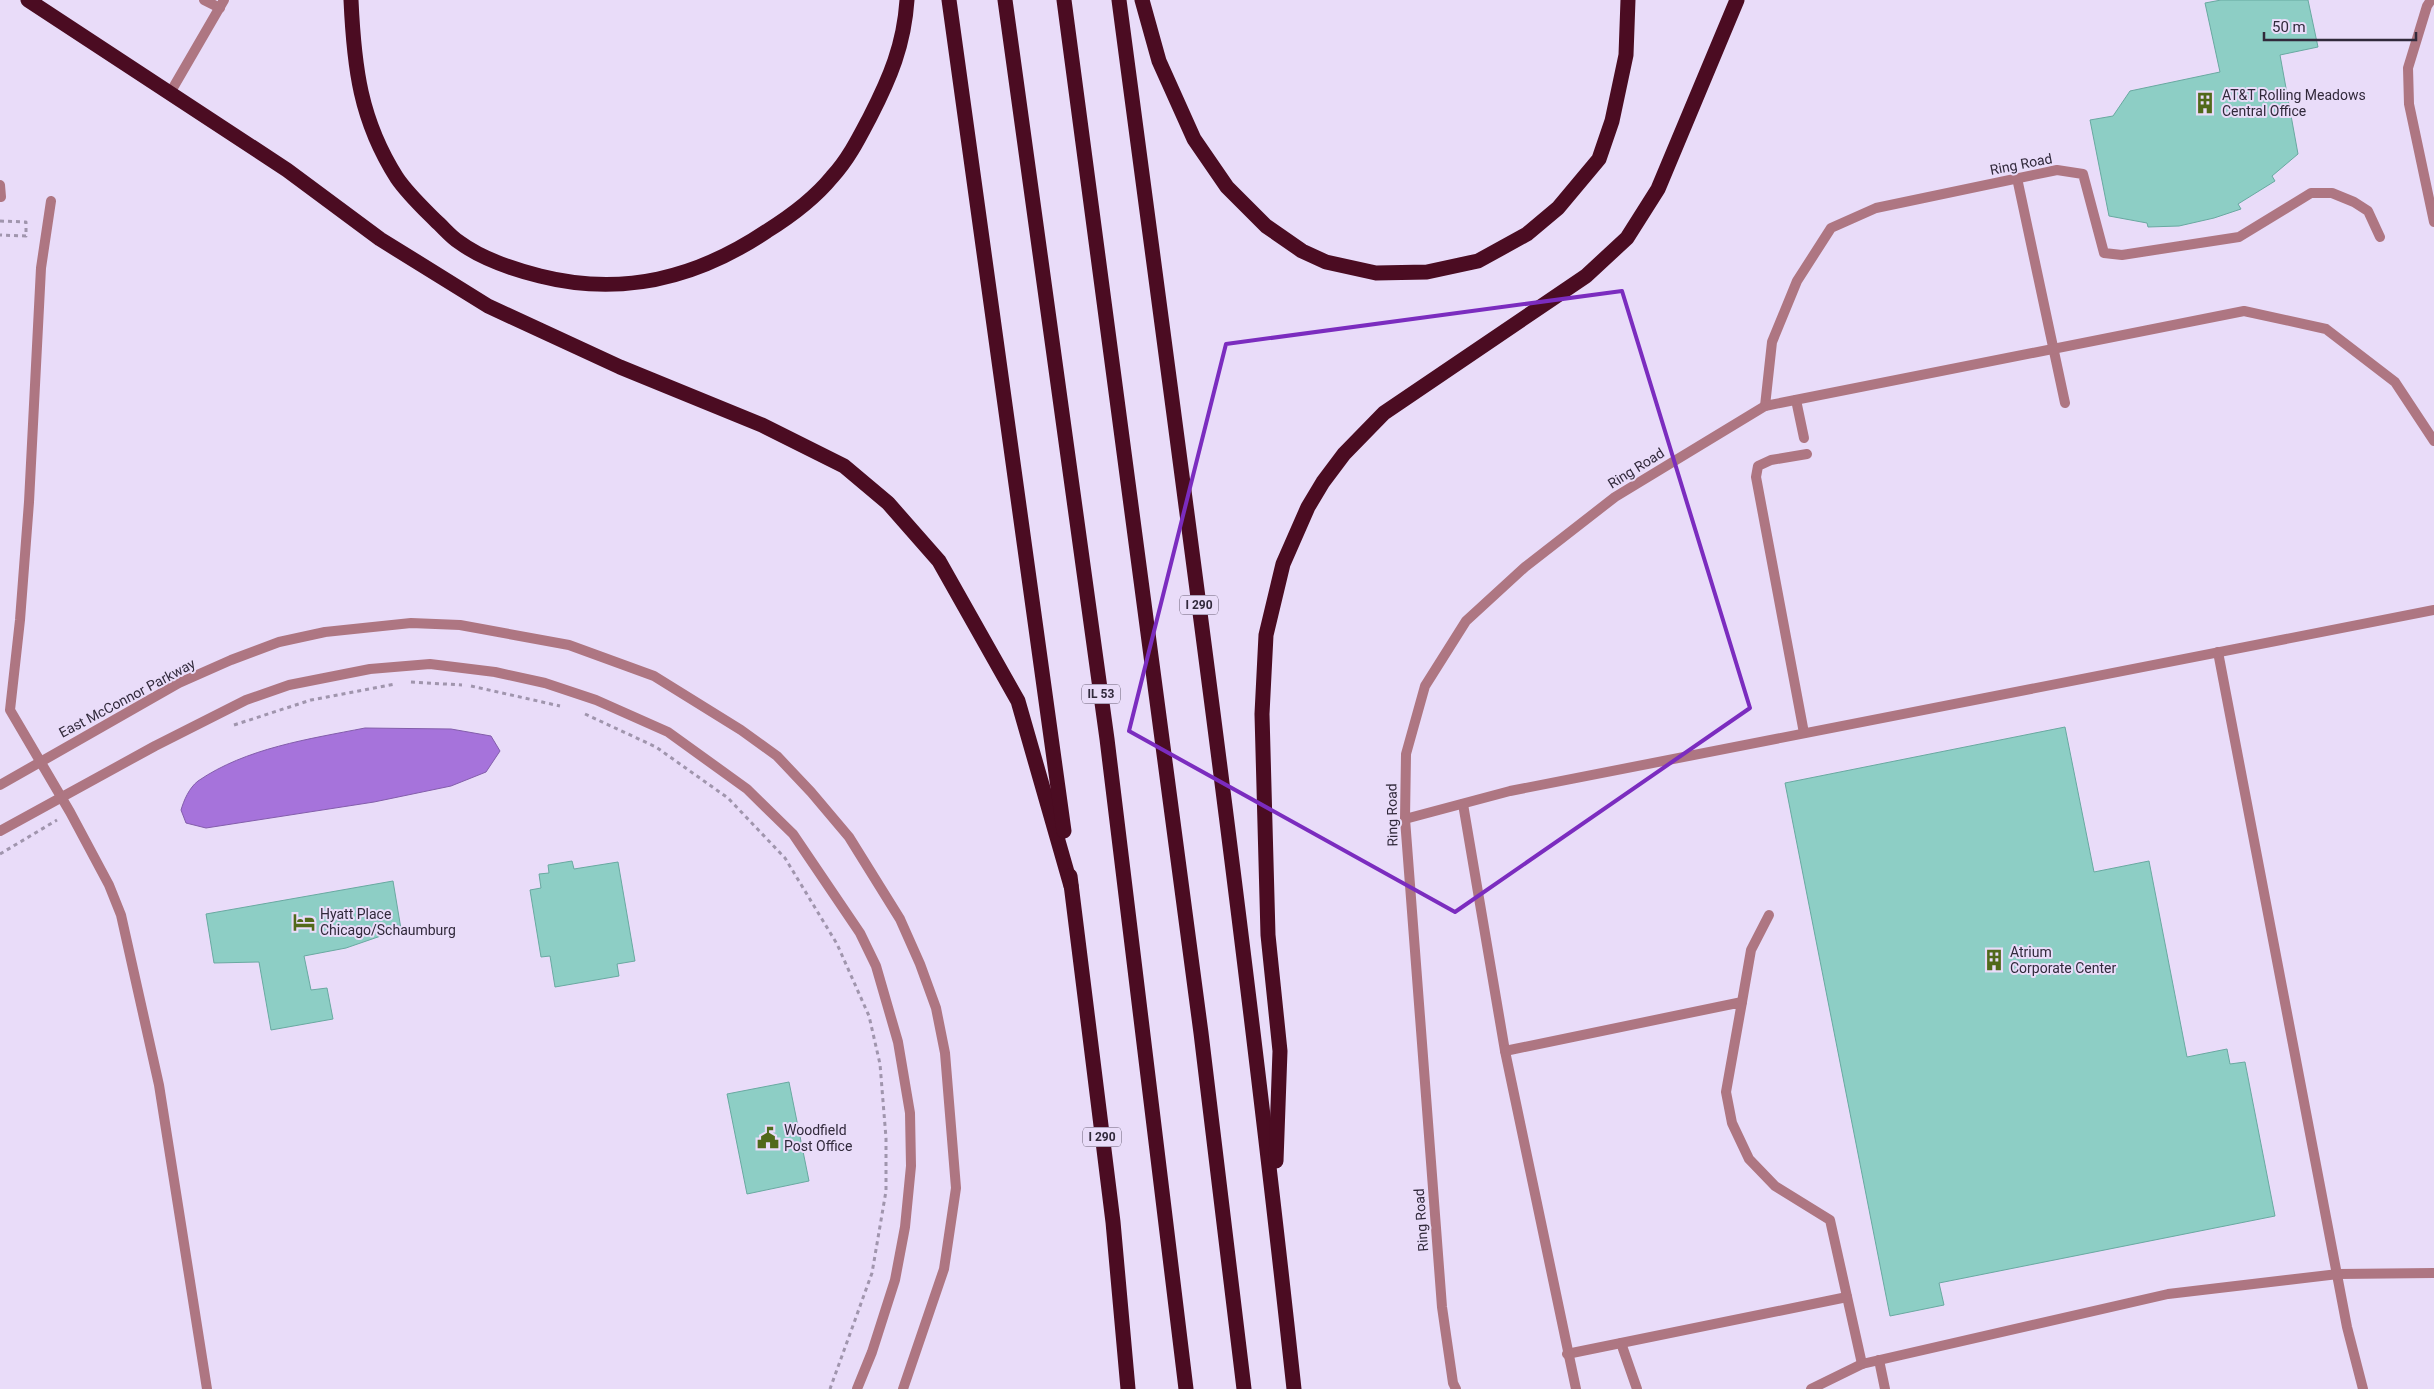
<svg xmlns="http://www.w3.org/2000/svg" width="2434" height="1389" font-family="Roboto,sans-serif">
	<rect width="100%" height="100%" fill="#e9dcf9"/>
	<path fill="#a673db" stroke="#835dab" d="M365,728l86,1 40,7 9,15 -14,21 -35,14 -77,16 -168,26 -20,-5 -5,-13c3,-10 8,-22 17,-29 48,-33 111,-42 167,-53z"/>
	<g fill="#8dcec5" stroke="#69a9a1">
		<polygon points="2221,0 2308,0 2318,47 2280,55 2298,154 2272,176 2275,181 2238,204 2241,209 2214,218 2179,226 2148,227 2147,223 2109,216 2090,120 2113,116 2130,91 2220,72 2205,3"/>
		<polygon points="2065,727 2094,872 2149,861 2187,1057 2227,1049 2230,1064 2245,1062 2275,1216 1939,1283 1944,1305 1890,1316 1785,783"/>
		<polygon points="572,861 574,869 618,862 635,961 617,964 619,976 555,987 550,956 541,957 530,890 541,888 539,874 549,873 548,865"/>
		<polygon points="393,881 401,929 346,948 304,956 311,990 327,988 333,1019 271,1030 259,962 214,963 206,914"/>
		<polygon points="789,1082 809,1181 747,1194 727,1094"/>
	</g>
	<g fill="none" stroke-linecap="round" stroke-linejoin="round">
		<g stroke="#a095ad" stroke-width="3" stroke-dasharray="4 4" stroke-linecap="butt">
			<polyline points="0,221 26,222 26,236 0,235"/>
			<polyline points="411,682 462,685"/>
			<polyline points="471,686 560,706"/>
			<polyline points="585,714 656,747 728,798 785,858 837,944 869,1016 880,1064 886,1138 886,1191 872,1273 830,1389"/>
			<polyline points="234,725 311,700 395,684"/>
			<polyline points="0,854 57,820"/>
		</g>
		<g stroke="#ae7682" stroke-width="10">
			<polyline points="204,0 220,8"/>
			<polyline points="2431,0 2427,6 2408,68 2409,104 2434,222"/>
			<polyline points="170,93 224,0"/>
			<polyline points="2017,178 2065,403"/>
			<polyline points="0,185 1,197"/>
			<polyline points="51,201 41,268 29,502 20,620 10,710 70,812 109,885 121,915 159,1085 207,1389"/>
			<polyline points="1796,400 1804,438"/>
			<polyline points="1765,406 1772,342 1797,281 1831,228 1876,208 2057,170 2083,174 2104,253 2122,255 2239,237 2311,193 2332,193 2354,202 2368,211 2380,237"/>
			<polyline points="2218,652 2347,1327 2363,1389"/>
			<polyline points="1804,733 1756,477 1758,466 1771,460 1807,454"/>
			<polyline points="1463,804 1505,1051 1576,1389"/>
			<polyline points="1405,819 1510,791 2434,610"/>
			<polyline points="1742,1002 1751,950 1769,915"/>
			<polyline points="1505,1051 1742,1002 1726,1092 1732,1123 1749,1159 1775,1186 1830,1220 1862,1364"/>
			<polyline points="1621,1343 1637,1389"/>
			<polyline points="1567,1354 1847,1297"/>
			<polyline points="1879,1360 1885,1389"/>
			<polyline points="1811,1389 1862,1364 2168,1294 2338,1274 2434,1273"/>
		</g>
		<polyline stroke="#ae7682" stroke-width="10" points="1456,1389 1453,1383 1442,1307 1405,819 1406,754 1425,686 1466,621 1525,567 1615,497 1765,406 2244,311 2326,329 2395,382 2434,441"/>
		<g stroke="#ae7682" stroke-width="10">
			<polyline points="0,785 179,683 231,660 279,642 325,632 411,623 460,625 569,645 654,676 741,730 777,756 811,792 849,837 900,919 920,964 936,1008 945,1053 956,1188 944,1269 903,1389"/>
			<polyline points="0,831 155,746 246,700 289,685 370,669 430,664 495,672 545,683 596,700 668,732 747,789 793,834 860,933 876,966 898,1042 910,1113 911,1166 905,1227 895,1280 872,1352 857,1389"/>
		</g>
		<g stroke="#4b0c22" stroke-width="15">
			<polyline points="28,0 287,170 380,239 488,306 620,367 762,425 844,466 888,503 939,561 1018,701 1071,886"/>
			<path d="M351,0c3,67 9,120 46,178 11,16 25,29 39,43 7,6 14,15 23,21 23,17 53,27 81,34 83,21 157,2 227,-45 24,-15 47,-32 65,-54 16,-17 27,-39 38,-60 20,-39 34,-72 37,-117"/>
			<polyline points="949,0 1064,831"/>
			<polyline points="1005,0 1107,739 1186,1389"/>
			<polyline points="1064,0 1201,1033 1244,1389"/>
			<path d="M1119,0c61,463 125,925 175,1389"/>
			<polyline points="1142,0 1159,61 1194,139 1227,187 1266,226 1302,251 1326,262 1376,273 1427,272 1478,261 1527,234 1558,208 1599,159 1612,121 1626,55 1628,0"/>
			<polyline points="1070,876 1113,1222 1128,1389"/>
			<polyline points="1276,1161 1280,1051 1268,935 1262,714 1266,635 1283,564 1308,507 1323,482 1344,454 1384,413 1586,276 1627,238 1658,189 1737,0"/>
		</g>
	</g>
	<path fill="none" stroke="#7b2cbf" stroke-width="4" stroke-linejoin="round" d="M1622,291l128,417 -295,204 -326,-181 97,-387z"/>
	<defs>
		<g id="building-bare" transform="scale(1.725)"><path d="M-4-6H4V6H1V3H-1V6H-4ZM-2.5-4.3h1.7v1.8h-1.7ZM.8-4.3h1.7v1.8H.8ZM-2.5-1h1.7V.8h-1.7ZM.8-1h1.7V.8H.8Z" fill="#51691a" stroke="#e9dcf9" stroke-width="2.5" paint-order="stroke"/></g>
		<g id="hotel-bare" transform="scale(1.725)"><path d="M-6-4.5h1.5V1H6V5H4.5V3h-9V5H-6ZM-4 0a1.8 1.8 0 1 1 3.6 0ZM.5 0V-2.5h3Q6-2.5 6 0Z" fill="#51691a" stroke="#e9dcf9" stroke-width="2.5" paint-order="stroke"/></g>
		<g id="civic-bare" transform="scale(1.725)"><path d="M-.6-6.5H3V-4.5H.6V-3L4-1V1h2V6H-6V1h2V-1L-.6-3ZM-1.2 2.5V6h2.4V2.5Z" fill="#51691a" stroke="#e9dcf9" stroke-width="2.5" paint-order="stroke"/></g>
	</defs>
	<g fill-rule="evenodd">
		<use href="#building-bare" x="2205" y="103"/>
		<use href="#hotel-bare" x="304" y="922"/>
		<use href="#building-bare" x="1994" y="960"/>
		<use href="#civic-bare" x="768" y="1138"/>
	</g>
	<g text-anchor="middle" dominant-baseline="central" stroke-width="4" stroke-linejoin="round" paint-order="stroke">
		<g fill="#e9dcf9" stroke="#685f74" stroke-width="1">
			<rect x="1180" y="595.5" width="38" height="19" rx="4"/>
			<rect x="1082" y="684.5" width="38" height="19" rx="4"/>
			<rect x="1083" y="1127.5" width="38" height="19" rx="4"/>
		</g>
		<g font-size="12" font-weight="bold" fill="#31293b">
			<text x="1199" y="605">I 290</text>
			<text x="1101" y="694">IL 53</text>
			<text x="1102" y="1137">I 290</text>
		</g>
		<g font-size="14" fill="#31293b" stroke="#e9dcf9" text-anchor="start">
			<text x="2222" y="95">AT&amp;T Rolling Meadows<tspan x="2222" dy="16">Central Office</tspan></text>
			<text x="320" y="914">Hyatt Place<tspan x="320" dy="16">Chicago/Schaumburg</tspan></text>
			<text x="2010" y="952">Atrium<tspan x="2010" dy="16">Corporate Center</tspan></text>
			<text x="784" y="1130">Woodfield<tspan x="784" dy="16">Post Office</tspan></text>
		</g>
		<g font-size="14" fill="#31293b" stroke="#e9dcf9">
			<text transform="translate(2021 164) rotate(-11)">Ring Road</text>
			<text transform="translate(1636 468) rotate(-32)">Ring Road</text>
			<text transform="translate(127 698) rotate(-28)">East McConnor Parkway</text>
			<text transform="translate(1392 815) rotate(-91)">Ring Road</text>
			<text transform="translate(1421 1220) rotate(-94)">Ring Road</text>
		</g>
	</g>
	<path d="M2264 32v8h152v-8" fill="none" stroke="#31293b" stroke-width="2.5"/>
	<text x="2272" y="32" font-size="15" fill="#31293b" stroke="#e9dcf9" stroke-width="4" paint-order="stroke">50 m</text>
</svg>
